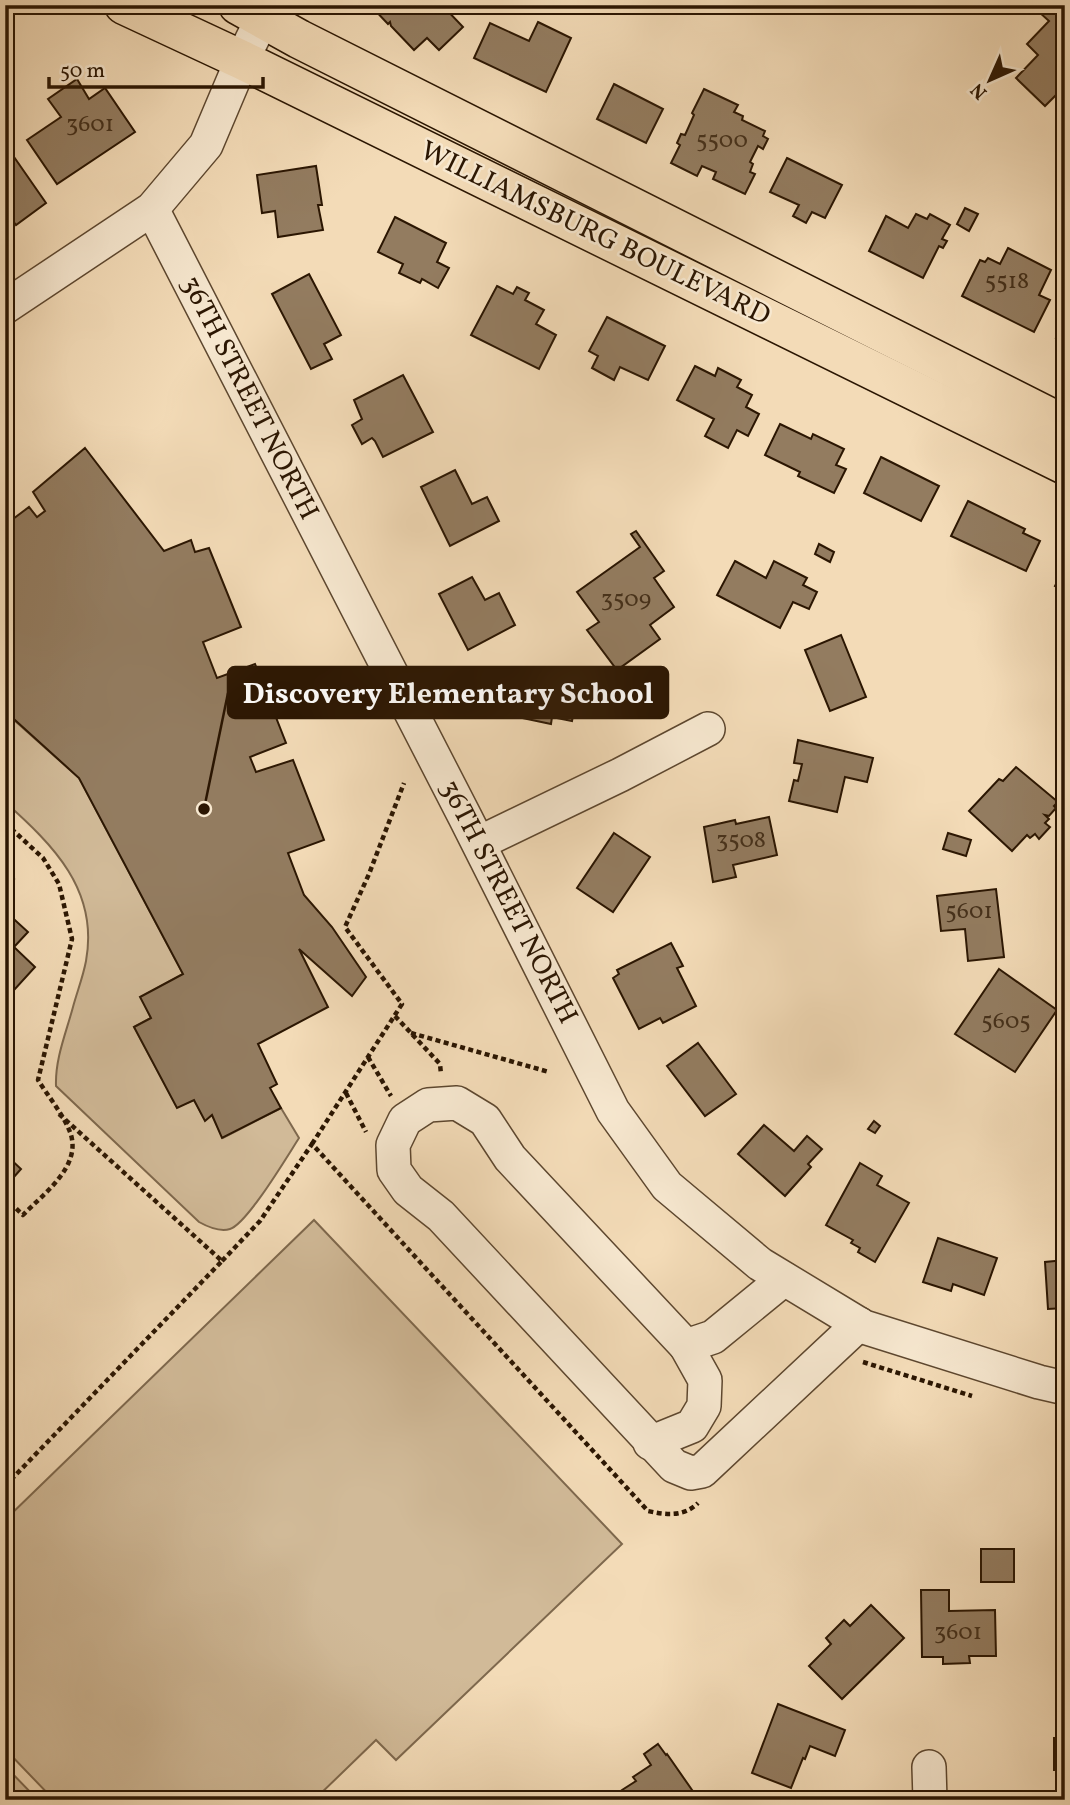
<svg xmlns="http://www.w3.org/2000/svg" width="1070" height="1805" font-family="Vollkorn,serif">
	<rect width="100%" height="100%" fill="#f3dbb7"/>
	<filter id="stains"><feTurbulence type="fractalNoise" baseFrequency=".00286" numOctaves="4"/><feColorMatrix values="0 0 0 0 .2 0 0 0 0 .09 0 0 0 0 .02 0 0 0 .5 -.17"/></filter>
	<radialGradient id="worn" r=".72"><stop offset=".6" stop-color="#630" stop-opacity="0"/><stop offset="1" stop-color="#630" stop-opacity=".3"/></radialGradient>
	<g fill="#d1ba98" stroke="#7e684d" stroke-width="2">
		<path d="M5,712l74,66 104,196 -42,23 10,21 -17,9 43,80 17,-7 11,20 7,-5 11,23 58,-30 18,30c-11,17 -52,86 -69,91 -10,3 -22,-2 -31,-7l-143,-136c-1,-27 10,-53 17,-79 4,-15 10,-30 13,-46 13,-71 -33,-116 -81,-159z"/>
		<polygon points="314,1220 622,1544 396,1760 376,1740 314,1800 54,1800 5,1749 5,1520"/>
		<polygon points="5,1766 38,1800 5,1800"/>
	</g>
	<g fill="#937c60" stroke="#2b1602" stroke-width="2">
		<polygon points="370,5 442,5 463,27 439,50 427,38 414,50 391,26 390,22 388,24"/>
		<polygon points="1045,5 1065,5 1065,63 1059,69 1065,75 1065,86 1045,106 1016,78 1038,55 1027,44 1049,21 1039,12"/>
		<polygon points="538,22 571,38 546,92 474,58 490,23 529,41"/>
		<polygon points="77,79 89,99 105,88 135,132 57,184 27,140 61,117 48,99"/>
		<polygon points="614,84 663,109 646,143 597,119"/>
		<polygon points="704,89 738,105 734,112 743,116 742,120 765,131 763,136 768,139 763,149 758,146 750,162 753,164 750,172 755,174 745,194 713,179 716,172 702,166 697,176 671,163 680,145 677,143 681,134 685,135 694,115 692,113"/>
		<polygon points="5,144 46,203 16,225 5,210"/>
		<polygon points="787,158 842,185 825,218 812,212 806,223 793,216 799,205 770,192"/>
		<polygon points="316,166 322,205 318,205 323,230 278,237 275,211 262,213 257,175"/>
		<polygon points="965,208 978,214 969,231 957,224"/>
		<polygon points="916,214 927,219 930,214 950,225 942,239 947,241 943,248 939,246 923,278 869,251 886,216 908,228"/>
		<polygon points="395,217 446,243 437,262 449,268 438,288 422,279 420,283 399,273 403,264 378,252"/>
		<polygon points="1008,248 1051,270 1039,295 1050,300 1034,332 962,296 980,260 985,262 988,258 1000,264"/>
		<polygon points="309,274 341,335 324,344 332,359 311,369 272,294"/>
		<polygon points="497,286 513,294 517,287 529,293 525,300 544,310 536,324 556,335 539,369 471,335"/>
		<polygon points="607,317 665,346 648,380 620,367 614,380 592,368 598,356 589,351"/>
		<polygon points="1065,320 1065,342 1056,338"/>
		<polygon points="695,366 715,376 718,368 741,380 737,387 752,395 746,407 759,414 748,436 737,430 728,448 705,436 714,419 677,400"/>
		<polygon points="403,375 433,432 383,457 375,441 372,438 362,444 352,425 362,419 354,400"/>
		<polygon points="780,424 811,439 813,434 844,449 836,465 846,469 834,493 798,476 800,472 765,455"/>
		<polygon points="85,448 164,551 191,540 195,552 209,548 241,627 203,642 217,678 255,664 286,743 250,757 256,772 293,760 324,840 288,853 304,895 332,927 366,977 352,996 299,949 328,1007 258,1044 277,1084 270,1088 281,1108 222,1138 212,1115 205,1121 194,1100 177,1108 134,1027 151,1018 140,997 183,974 79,778 5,711 5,580 11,573 5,565 5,525 29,507 37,517 45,511 33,492"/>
		<polygon points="881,457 939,486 921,521 864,493"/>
		<polygon points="455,470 472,504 487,497 499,521 450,546 421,487"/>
		<polygon points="968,501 1025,529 1023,533 1040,541 1026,571 951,536"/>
		<polygon points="636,531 664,571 654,578 674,607 650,625 660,639 617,670 587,630 599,622 577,592 640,547 631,534"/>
		<polygon points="819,544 834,552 830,562 815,554"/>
		<polygon points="735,561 766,578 774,561 807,578 803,585 817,592 809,609 793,602 780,628 717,595"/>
		<polygon points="1065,567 1065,591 1055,586"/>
		<polygon points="472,577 485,600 499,593 515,625 468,650 439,594"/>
		<polygon points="841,635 866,697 830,711 805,650"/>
		<polygon points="497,673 578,690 572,721 552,717 551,724 489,711"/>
		<polygon points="798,740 873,758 867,782 845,777 837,812 789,801 794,780 798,781 802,764 794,763"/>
		<polygon points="1016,767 1058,802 1054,806 1056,808 1049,816 1045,815 1049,819 1045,823 1050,827 1039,839 1035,834 1030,838 1027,835 1012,851 969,811 999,779 1003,781"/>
		<polygon points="769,817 777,855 733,865 736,877 713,882 704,827 735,820 736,824"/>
		<polygon points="614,833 650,857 613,912 577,888"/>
		<polygon points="948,833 971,840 966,856 943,849"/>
		<polygon points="5,870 14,879 5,888"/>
		<polygon points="996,889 1004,957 968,961 965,929 941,931 937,896"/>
		<polygon points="5,911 28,932 14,947 35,967 5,1000"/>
		<polygon points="671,943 683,966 677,968 696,1006 663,1023 660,1018 639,1029 613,978 619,974 617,970"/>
		<polygon points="999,969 1057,1010 1015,1072 955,1034"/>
		<polygon points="698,1043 736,1094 705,1116 667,1066"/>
		<polygon points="874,1121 880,1126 875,1133 868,1129"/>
		<polygon points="764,1125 794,1151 807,1136 822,1149 808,1164 811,1167 785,1196 738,1154"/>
		<polygon points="5,1154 21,1169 5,1187"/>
		<polygon points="860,1163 882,1176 877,1185 909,1203 875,1262 858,1252 860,1248 851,1243 853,1240 826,1225"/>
		<polygon points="938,1238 997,1258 984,1295 953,1284 951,1291 923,1282"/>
		<polygon points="1065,1260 1065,1308 1048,1309 1045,1262"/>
		<polygon points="1062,1517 1065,1517 1065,1544 1063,1544"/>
		<rect x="981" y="1549" width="33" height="33"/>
		<polygon points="921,1590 949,1590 949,1611 995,1610 996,1656 969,1656 970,1663 943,1664 943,1657 922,1657"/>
		<polygon points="871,1605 904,1638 842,1699 809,1666 831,1644 826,1638 844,1620 850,1626"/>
		<polygon points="1058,1611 1065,1612 1065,1652 1058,1652"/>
		<polygon points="778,1704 845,1730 835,1756 810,1746 805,1759 803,1758 791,1788 752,1773"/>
		<rect x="1054" y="1738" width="11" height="32"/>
		<polygon points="658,1744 666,1755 667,1754 699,1800 628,1800 622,1790 636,1781 633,1777 651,1765 644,1754"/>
	</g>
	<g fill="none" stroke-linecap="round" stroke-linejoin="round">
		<g stroke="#5d472f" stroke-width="36">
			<g id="minor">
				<polyline points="152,209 465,817 613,1111 667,1186 760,1264 864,1327 1039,1382 1065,1388"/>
				<polyline points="5,307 152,209 206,145 242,60 269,5"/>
				<polyline points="479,843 620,775 708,729"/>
				<polyline points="784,1279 713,1337 686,1346 510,1158 485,1120 457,1103 428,1105 405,1120 393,1145 394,1170 408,1190 441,1216 674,1466 691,1473 702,1471 859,1324"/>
				<polyline points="650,1443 692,1426 704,1406 705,1380 686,1346"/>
				<polyline points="929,1767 930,1800"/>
			</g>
		</g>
		<g stroke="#2b1602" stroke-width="41">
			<g id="major">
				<polyline points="124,5 242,60 1065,465"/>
				<polyline points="238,5 299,39 1065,425"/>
			</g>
		</g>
		<g stroke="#2b1602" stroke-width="4.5" stroke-dasharray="5 3.5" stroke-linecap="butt">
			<path d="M5,823l38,35 16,26 13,55 -34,141c10,16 25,34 32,52 13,34 -27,62 -47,83l-18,-17"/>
			<polyline points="395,1016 440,1064 441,1074"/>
			<polyline points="411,1033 549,1072"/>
			<polyline points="368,1057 391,1096"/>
			<polyline points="346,1093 366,1132"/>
			<polyline points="312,1144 402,1004 345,927 369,874 404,783"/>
			<path d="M222,1261l38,-40 52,-77 336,367c18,4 36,6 50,-8"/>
			<polyline points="863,1362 972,1396"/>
			<polyline points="5,1486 222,1261 59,1114"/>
		</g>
		<use href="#minor" stroke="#f7e8d0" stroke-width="33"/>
		<use href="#major" stroke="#f3dbb7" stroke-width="38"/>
	</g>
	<g text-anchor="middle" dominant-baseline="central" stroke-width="5" stroke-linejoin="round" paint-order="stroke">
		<g font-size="24" fill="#45301a">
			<text x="90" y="125">3601</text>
			<text x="722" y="141">5500</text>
			<text x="1007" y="282">5518</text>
			<text x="626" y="600">3509</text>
			<text x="741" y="841">3508</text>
			<text x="969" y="912">5601</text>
			<text x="1006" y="1022">5605</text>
			<text x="958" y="1633">3601</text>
		</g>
		<g font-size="28" fill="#2b1602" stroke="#f7e8d0">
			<text transform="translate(595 234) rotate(26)">WILLIAMSBURG BOULEVARD</text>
			<text transform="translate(249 398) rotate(63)">36TH STREET NORTH</text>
			<text transform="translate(508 902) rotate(63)">36TH STREET NORTH</text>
		</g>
	</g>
	<path fill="none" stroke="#2b1602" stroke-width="2.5" d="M204 809L228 693"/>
	<circle fill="#2b1602" stroke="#f7e8d0" stroke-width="2.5" cx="204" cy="809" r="7"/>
	<rect fill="#2b1602" stroke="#2b1602" stroke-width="2.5" x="228" y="667" width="440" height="51" rx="7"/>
	<g font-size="30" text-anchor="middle" font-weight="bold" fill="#fff">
		<text x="448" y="703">Discovery Elementary School</text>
	</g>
	<rect width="1070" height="1805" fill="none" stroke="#f3dbb7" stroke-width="28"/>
	<rect x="7" y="7" width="1056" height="1791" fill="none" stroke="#2b1602" stroke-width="3.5"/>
	<rect x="14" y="14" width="1042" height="1777" fill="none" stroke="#2b1602" stroke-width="2"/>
	<g transform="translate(990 80) rotate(225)" stroke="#f7e8d0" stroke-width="5" paint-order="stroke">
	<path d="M0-5L12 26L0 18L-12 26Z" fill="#2b1602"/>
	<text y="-10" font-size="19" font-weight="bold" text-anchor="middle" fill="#2b1602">N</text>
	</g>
	<path d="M49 77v10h214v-10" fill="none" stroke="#2b1602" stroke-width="3.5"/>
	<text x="60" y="77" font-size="21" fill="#2b1602" stroke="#f7e8d0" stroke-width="5" paint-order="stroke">50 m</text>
	<rect width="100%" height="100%" filter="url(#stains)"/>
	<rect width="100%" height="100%" fill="url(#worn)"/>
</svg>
